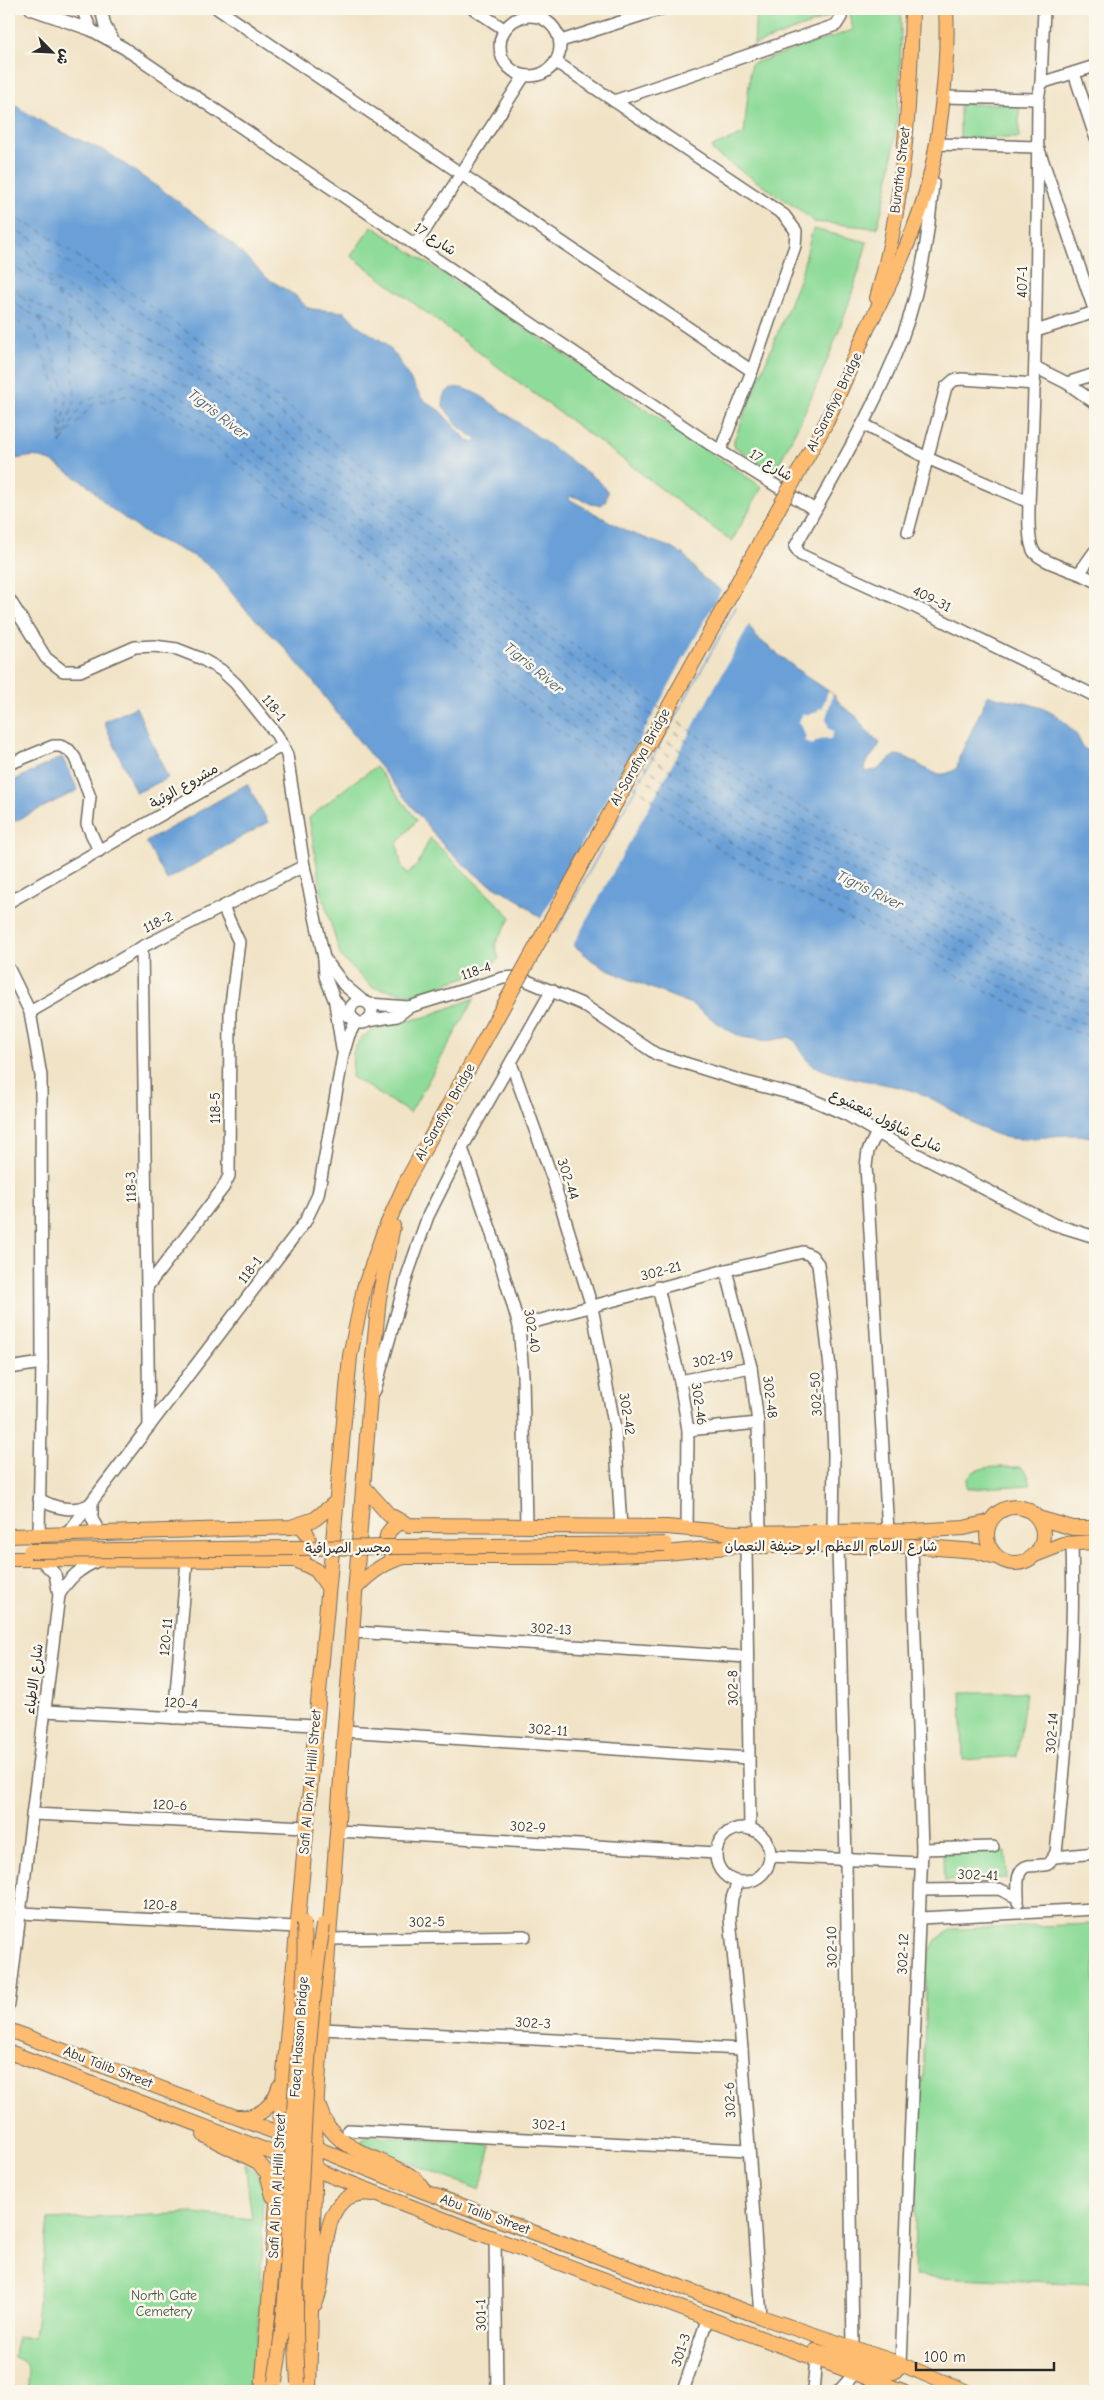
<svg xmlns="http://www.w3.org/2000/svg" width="1104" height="2400" font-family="'Comic Neue','Playpen Sans Arabic',sans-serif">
	<rect width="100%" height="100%" fill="#fbf7ec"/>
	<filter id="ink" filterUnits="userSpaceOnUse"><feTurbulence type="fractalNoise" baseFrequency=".02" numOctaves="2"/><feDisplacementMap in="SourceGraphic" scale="10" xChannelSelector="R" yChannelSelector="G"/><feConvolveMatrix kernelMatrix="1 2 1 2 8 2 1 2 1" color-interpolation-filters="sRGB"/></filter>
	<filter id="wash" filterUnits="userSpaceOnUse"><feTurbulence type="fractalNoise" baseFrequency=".0096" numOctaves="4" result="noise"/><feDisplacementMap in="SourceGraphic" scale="20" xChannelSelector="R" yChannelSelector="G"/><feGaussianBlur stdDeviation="1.12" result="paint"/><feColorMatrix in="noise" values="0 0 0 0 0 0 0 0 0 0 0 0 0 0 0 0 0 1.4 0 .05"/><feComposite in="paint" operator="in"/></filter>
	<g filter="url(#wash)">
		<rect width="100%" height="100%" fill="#f1e3c6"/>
		<g fill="#8fdb99" stroke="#5d8362">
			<polygon points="756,9 835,9 834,15 754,45"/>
			<path d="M849,9h52c0,73 -3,148 -24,219l-63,-6 -13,-11 -88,-59 -1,-5 32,-13 7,-70 102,-34z"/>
			<rect x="960" y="104" width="59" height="34"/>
			<path d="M372,226l390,261 -30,54c-46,-31 -87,-66 -131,-98 -84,-61 -167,-125 -250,-187z"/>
			<path d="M813,229l54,13c-21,80 -54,158 -93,231l-40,-27v-6l66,-162z"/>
			<polygon points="376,767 417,820 397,843 401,864 407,875 418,864 430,838 511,917 495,944 499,959 478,979 475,974 412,995 372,987 341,957 322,895 309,818 352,783"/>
			<polygon points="475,998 410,1113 352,1077 353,1053 360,1038 377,1028 425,1017"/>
			<path d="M1020,1467l7,6 4,12 -64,4c-5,-27 35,-21 53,-22z"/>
			<polygon points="961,1692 1026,1692 1017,1756 963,1760"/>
			<polygon points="1006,1852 1007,1878 944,1881 943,1854"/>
			<polygon points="1095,1924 1095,2284 914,2276 918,2077 923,2081 927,1956 936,1940 952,1929"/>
			<polygon points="370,2135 491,2145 480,2190 366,2146 362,2143 362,2138"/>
			<path d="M245,2163l12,10 6,19 -2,95 -8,104h-226c2,-15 5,-28 -13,-34l3,-20h17l14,-117 147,-7 57,7z"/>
		</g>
		<g fill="#6aa0d7" stroke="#4a6681">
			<path d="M9,102l40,24 58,26 69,48 53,41 38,37 29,18 10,11 6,2 33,3 12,13 29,19 10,12 26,43 18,12 28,30 7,2 2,-3 -18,-13 -16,-21c0,-29 26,-17 41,-8l115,83 9,11 -3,10 -4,3c-12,1 -20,-8 -31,-9l-1,3 59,33 44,16 12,7 18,22 16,11 21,22 17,27 47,37 30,20 9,12 14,10 8,12 16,15c-4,11 -17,18 -16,29l13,-2 18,-15c24,1 38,32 62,13l2,-10 29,-63c36,10 59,6 86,37 5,5 6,11 10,17l11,3v386c-33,-9 -62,6 -91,-1 -33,-9 -56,-34 -88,-45 -28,-10 -80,-13 -103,-27 -12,-7 -12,-23 -24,-28l-22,4 -25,-4 -16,-8 -35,-25 -70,-28 -28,-15 -73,-60 -38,-22 -18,-14 -21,-20 -97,-120 -31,-41 -32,-38 -40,-39 -31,-39 -18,-12 -48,-22 -38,-28 -20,-21 -37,-24 -17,-5 -25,4z"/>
			<polygon points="136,707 168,778 136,793 104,722"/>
			<polygon points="62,757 78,790 9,824 9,783"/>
			<polygon points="247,784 268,822 167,880 146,842"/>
		</g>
		<g fill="#f1e3c6">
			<polygon points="722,589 737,604 555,932 539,922"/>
			<polygon points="738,605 750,623 572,947 556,933"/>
			<polygon points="828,691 833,694 826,718 829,729 834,731 830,740 826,738 816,741 813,745 804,741 806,737 801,725 798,723 803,713 808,715 817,712 819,708 822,709"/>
		</g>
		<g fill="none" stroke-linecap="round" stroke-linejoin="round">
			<g stroke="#445a70" stroke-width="1" stroke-dasharray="6 5" stroke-linecap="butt">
				<polyline points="9,216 38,229 233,363 379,478 572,644 661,709"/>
				<polyline points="9,228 31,238 226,371 372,485 565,652 655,718"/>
				<polyline points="9,240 25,247 39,268"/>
				<polyline points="9,252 219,380 364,493 558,661 650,729"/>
				<polyline points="9,264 211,388 356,501 551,670 644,738"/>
				<polyline points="41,271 54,290"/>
				<polyline points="9,279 36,315"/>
				<polyline points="9,289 204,396 348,509 544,679 638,747"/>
				<polyline points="56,294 69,312 75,400 62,438"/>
				<polyline points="9,301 196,405 340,517 538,687 634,758"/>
				<polyline points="9,316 34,332 59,395 60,443"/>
				<polyline points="38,318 44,326 67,397 60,441"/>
				<polyline points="62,441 93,404 129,395 182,421 324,532 524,705 622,777"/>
				<polyline points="60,444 83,402 130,382 189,413 332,525 531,696 628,767"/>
				<polyline points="670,716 776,793 1062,946 1095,957"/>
				<polyline points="666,726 770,803 1060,956 1095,968"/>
				<polyline points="659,735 764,812 1058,968 1095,980"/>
				<polyline points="656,746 759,821 1056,979 1095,992"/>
				<polyline points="650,756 753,831 1055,990 1095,1004"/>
				<polyline points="643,765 747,841 1053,1001 1095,1015"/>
				<polyline points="639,775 741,850 1051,1012 1095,1027"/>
				<polyline points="633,785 735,860 1049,1023 1095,1038"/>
			</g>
		</g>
	</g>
	<g filter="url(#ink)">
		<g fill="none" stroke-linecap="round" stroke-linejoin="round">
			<g stroke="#706b61" stroke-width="14">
				<g id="minor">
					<polyline points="31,9 91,30 124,48 720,451 815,510"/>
					<polyline points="82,9 91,30"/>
					<polyline points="101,9 105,26 114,41"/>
					<polyline points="218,9 752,371"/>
					<polyline points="474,9 504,29"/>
					<path d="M1044,9l-3,74 -3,16c-1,123 -1,245 -7,367 -1,19 -6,72 3,86 9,12 47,20 61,29"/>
					<circle cx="530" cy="46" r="30"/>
					<polyline points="561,41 661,9"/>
					<polyline points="556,62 784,215 796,231 795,246 752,371 720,451"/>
					<polyline points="1074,73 1095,136"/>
					<polyline points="1041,83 1095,66"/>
					<polyline points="942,97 1038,99"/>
					<polyline points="614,101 836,25 841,17 840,9"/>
					<polyline points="935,151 936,144 1038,147 1095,312"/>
					<path d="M933,182c-4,53 -12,106 -31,156 -28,73 -70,141 -107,209l6,8 116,53 178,88"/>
					<polyline points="416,244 524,76"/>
					<polyline points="1036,331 1095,312"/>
					<polyline points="1035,367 1067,383 1095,403"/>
					<polyline points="1067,383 1095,374"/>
					<polyline points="863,424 927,458 1029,502"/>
					<polyline points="908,532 946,387 954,380 962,379 1035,384"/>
					<polyline points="1080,572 1095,551"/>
					<polyline points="9,599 46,658 63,671 80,671 135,647 154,646 177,649 200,658 221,670 236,684 277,735 287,755 304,866 324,958 325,976 334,999 345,1014 354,1019"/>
					<polyline points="9,764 53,746 60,746 69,750 75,758 90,797 87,824 99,851"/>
					<polyline points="9,902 283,745"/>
					<polyline points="142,947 149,1427"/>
					<polyline points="324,958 344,985 363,1001"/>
					<polyline points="9,969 30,1012 41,1076 42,1363 39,1534"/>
					<circle cx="361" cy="1012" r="11"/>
					<polyline points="335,1003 342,1049"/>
					<polyline points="369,1004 409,1007 503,978 518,977 582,1004 656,1054 742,1081 808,1098 847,1115 897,1144 1053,1224 1095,1237"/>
					<polyline points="30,1012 142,947 304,866"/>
					<polyline points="367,1021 397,1016 409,1007"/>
					<polyline points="511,1063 553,1180 592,1307 615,1429 621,1528"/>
					<polyline points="877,1132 868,1151 866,1166 888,1531"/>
					<polyline points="462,1148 491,1231 519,1326 523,1375 526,1526"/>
					<polyline points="726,1270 751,1367 758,1423 760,1532"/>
					<polyline points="147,1287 223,1188 229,1176 230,1012 239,942 223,907"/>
					<polyline points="658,1287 680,1381 688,1430 687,1528"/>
					<polyline points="519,1326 726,1270 803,1252 812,1256 818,1264 831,1376 834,1454 833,1532"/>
					<polyline points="9,1368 42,1363"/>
					<polyline points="680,1381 751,1367"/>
					<polyline points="375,1390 408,1273 428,1216 462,1148 552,990"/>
					<polyline points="688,1430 758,1423"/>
					<path d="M39,1499c15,9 35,14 51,5"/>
					<polyline points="92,1503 92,1519 100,1533"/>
					<polyline points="67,1534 305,1222 318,1195 343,1055 349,1035 356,1021"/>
					<polyline points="838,1546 846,1860 853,2347"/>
					<polyline points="746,1547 750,1829"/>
					<path d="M59,1595c10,-17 20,-26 38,-34"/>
					<polyline points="353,1632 747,1657"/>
					<polyline points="45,1711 315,1725"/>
					<polyline points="174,1718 187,1559"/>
					<polyline points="345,1731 749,1758"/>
					<polyline points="33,1814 305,1827"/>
					<circle cx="743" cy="1855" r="27"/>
					<polyline points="338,1831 716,1853"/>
					<polyline points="922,1849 993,1847"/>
					<polyline points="770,1856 921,1863"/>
					<polyline points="1055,1857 1095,1853"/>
					<polyline points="738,1882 732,1898 730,1918 742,2049 761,2317"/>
					<polyline points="921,1890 999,1889 1018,1898 1018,1902"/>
					<path d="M1018,1898c0,-10 -3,-29 10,-32 7,-1 14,0 20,-2l8,-11c11,-103 19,-207 16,-310"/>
					<polyline points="21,1913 296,1927"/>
					<polyline points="920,1918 1095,1909"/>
					<polyline points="329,1939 525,1936"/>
					<polyline points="9,2004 59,1595 55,1574 42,1561"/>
					<polyline points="322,2029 742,2049"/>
					<polyline points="348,2130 748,2150"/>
					<polyline points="495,2239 497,2391"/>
					<polyline points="901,2364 922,1849 912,1546"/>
					<polyline points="683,2391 708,2317"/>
					<polyline points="813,2391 816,2358"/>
					<polyline points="839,2391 855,2373"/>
				</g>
			</g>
			<g stroke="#706b61" stroke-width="16">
				<g id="major">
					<path d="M877,298c27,-93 33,-194 35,-289"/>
					<path d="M867,329c22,-42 43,-85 57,-130 16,-51 25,-137 22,-190"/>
					<polyline points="364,1487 389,1515 409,1525 667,1527 735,1533"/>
					<circle cx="1015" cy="1535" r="28"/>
					<polyline points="1038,1518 1073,1528 1095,1528"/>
					<path d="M299,1525c12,8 13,21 4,31"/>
					<polyline points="726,1533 913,1531 964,1528 989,1522"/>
					<polyline points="9,1536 291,1527 315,1519 336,1502"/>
					<polyline points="728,1546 912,1546 976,1551 996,1557"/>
					<polyline points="1035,1555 1063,1544 1095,1542"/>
					<path d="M394,1556c-13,-11 -9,-29 8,-33"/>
					<polyline points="9,1559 296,1560 316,1570 328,1587"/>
					<path d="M356,1588c13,-14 30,-27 49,-31h154l107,-4 70,-7"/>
					<polyline points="9,2030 288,2137"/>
					<polyline points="9,2052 286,2158"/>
					<path d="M319,2107c11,37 44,46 77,61 11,5 21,10 27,21"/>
					<path d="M239,2117c20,2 35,-12 40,-30"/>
					<polyline points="204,2135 258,2162 267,2173 273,2196"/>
					<polyline points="308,2145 425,2192 761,2317 901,2364 965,2391"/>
					<polyline points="306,2166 479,2233 903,2391"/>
					<path d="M315,2304c17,-35 -3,-117 58,-110"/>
					<polyline points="815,2351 840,2356 885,2373 894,2372 901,2364"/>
					<polyline points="262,2391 278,2190 281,2105 350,1356 364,1288 383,1234 406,1182"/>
					<polyline points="309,2391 316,2109 373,1357 379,1298 393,1226"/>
				</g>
			</g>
			<use href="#minor" stroke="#fff" stroke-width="11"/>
			<use href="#major" stroke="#febc70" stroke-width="14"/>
			<g stroke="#706b61" stroke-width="16" stroke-linecap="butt">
				<g id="major-bridge">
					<polyline points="406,1182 827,421 867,329"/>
					<polyline points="30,1551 665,1544"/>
					<path d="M275,2382c15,-88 14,-180 19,-269 3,-63 13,-126 10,-190"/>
					<path d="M298,2383c-5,-72 0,-144 4,-216 4,-81 8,-162 21,-242"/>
				</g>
			</g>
			<use href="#major-bridge" stroke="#febc70" stroke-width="14"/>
		</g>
	</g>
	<g text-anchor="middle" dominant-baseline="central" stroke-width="5" stroke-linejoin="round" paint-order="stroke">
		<g font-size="14" fill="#2b2b2b" stroke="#fbf7ec">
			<text transform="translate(900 170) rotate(-83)">Buratha Street</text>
			<text transform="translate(435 239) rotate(34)">شارع 17</text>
			<text transform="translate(1022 282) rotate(-90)">407-1</text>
			<text transform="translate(834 402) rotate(-64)">Al-Sarafiya Bridge</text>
			<text transform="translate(771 465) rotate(32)">شارع 17</text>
			<text transform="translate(932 599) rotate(27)">409-31</text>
			<text transform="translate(274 708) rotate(51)">118-1</text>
			<text transform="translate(640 757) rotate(-61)">Al-Sarafiya Bridge</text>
			<text transform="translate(184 786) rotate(-30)">مشروع الوثبة</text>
			<text transform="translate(158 922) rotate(-26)">118-2</text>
			<text transform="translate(476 971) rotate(-18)">118-4</text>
			<text transform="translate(215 1108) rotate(-90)">118-5</text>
			<text transform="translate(445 1112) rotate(-61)">Al-Sarafiya Bridge</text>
			<text transform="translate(886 1121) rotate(27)">شارع شاؤول شعشوع</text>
			<text transform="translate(568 1179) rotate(72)">302-44</text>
			<text transform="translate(131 1187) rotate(-91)">118-3</text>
			<text transform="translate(250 1270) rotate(-53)">118-1</text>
			<text transform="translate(661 1271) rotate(-15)">302-21</text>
			<text transform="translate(532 1331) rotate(81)">302-40</text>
			<text transform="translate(713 1359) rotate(-11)">302-19</text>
			<text transform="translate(816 1394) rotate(-93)">302-50</text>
			<text transform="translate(770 1397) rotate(83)">302-48</text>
			<text transform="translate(699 1404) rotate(82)">302-46</text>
			<text transform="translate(627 1414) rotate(81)">302-42</text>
			<text x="831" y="1546">شارع الامام الاعظم ابو حنيفة النعمان</text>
			<text transform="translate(348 1548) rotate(-1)">مجسر الصرافية</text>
			<text transform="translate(551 1629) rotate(3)">302-13</text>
			<text transform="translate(166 1637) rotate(-85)">120-11</text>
			<text transform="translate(34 1679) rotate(-83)">شارع الاطباء</text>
			<text transform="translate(733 1688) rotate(-91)">302-8</text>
			<text transform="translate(181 1703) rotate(3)">120-4</text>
			<text transform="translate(548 1730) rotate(4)">302-11</text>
			<text transform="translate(1052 1733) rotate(-86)">302-14</text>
			<text transform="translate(310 1782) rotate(-85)">Safi Al Din Al Hilli Street</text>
			<text transform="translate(170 1805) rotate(3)">120-6</text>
			<text transform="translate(528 1827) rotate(3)">302-9</text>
			<text transform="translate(978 1875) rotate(2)">302-41</text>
			<text transform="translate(160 1905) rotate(3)">120-8</text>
			<text transform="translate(427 1922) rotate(-1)">302-5</text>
			<text transform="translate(832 1947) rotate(-91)">302-10</text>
			<text transform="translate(903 1954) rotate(-88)">302-12</text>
			<text transform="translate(533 2023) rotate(3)">302-3</text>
			<text transform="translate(299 2037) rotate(-86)">Faeq Hassan Bridge</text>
			<text transform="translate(108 2067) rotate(21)">Abu Talib Street</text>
			<text transform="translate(730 2100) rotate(-93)">302-6</text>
			<text transform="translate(549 2125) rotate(3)">302-1</text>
			<text transform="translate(277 2186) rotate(-87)">Safi Al Din Al Hilli Street</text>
			<text transform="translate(485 2214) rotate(20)">Abu Talib Street</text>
			<text transform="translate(481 2315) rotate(-91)">301-1</text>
			<text transform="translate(681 2350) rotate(-72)">301-3</text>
		</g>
		<g font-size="14" fill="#445746" stroke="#fbf7ec">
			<text x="164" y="2295">North Gate<tspan x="164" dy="16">Cemetery</tspan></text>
		</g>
		<g font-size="15" font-style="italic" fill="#445a70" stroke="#fbf7ec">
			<text transform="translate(218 414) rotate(38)">Tigris River</text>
			<text transform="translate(534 668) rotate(39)">Tigris River</text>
			<text transform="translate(870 890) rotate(26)">Tigris River</text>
		</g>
	</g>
	<rect width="1104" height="2400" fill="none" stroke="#fbf7ec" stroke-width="30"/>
	<g transform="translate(52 52) rotate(114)" stroke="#fbf7ec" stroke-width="4" paint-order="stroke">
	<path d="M0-4L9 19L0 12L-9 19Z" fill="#2b2b2b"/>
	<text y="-8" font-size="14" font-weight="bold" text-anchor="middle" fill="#2b2b2b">ش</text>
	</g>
	<path d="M916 2362v8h138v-8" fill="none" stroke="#2b2b2b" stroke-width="2.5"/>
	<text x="924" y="2362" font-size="15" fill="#2b2b2b" stroke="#fbf7ec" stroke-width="4" paint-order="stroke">100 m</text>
</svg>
